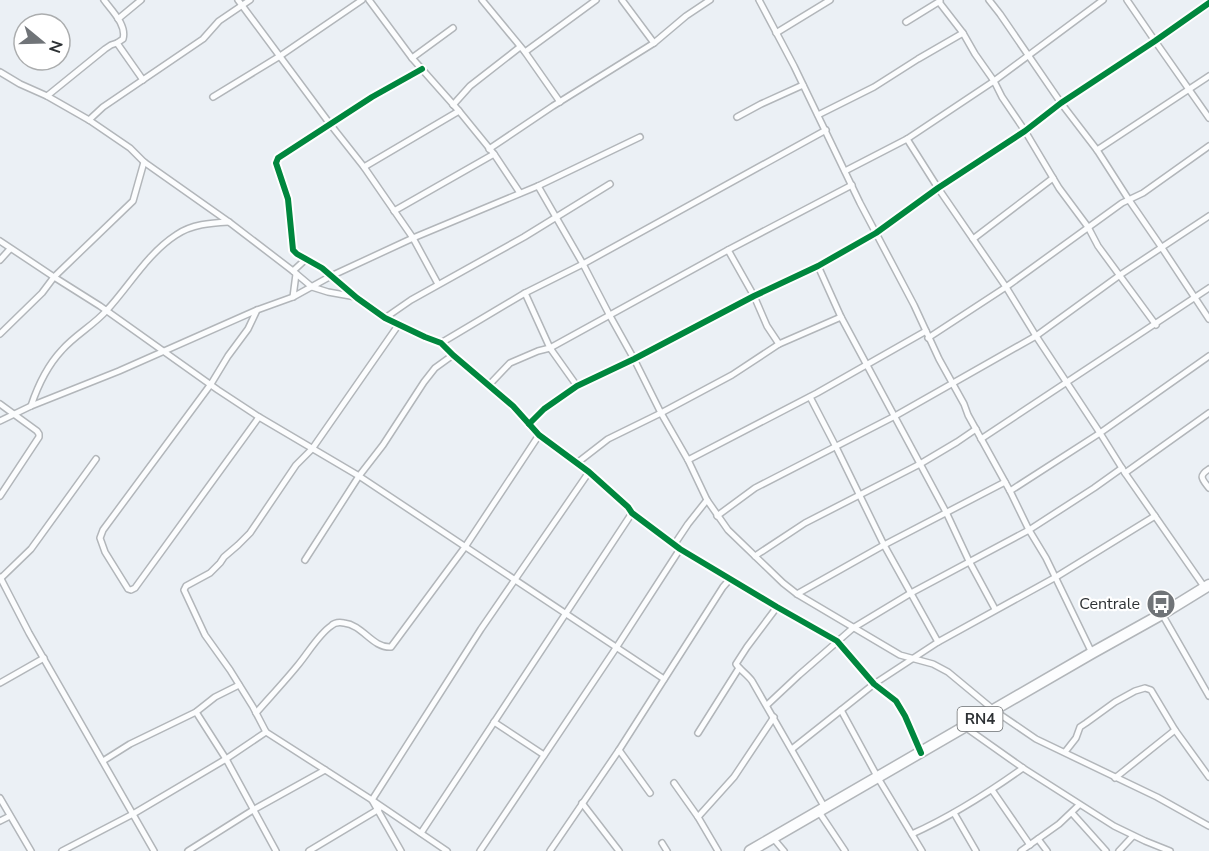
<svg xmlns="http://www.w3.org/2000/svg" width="1209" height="851" font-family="'Nunito Sans',sans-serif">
	<rect width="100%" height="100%" fill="#ebf0f5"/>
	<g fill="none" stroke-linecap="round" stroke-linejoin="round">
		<g stroke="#b2b6ba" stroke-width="8">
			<g id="street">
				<path d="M104,0c8,11 23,25 19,39l-6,4 26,37"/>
				<polyline points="238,0 330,124 364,167 413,238 438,284"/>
				<polyline points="369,0 412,58 459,111 494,154 520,193"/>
				<polyline points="482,0 525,52 560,102"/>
				<polyline points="622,0 654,43"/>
				<polyline points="759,0 794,66 860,203 914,305 939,359 964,404 968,415 1010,491 1029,530 1046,558 1092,653"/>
				<polyline points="989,0 1000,14 1061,103 1097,150 1129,200 1162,248 1209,319"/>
				<polyline points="1127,0 1155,41 1209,118"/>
				<polyline points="939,2 963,33 975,54 994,81 1002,97 1025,131 1059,188 1088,227 1098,246 1156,325"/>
				<polyline points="118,19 141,0"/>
				<polyline points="906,22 940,1"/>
				<polyline points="776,33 830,0"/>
				<polyline points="525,52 596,0"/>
				<polyline points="412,58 453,28"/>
				<polyline points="422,69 372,97 278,158 276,163 288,199 293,250 297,254 322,268 357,298 385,318 425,337 441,343 453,355 513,406 539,435 589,472 628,507 632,513 680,549 777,607 837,641 874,684 896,701 905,716 921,753"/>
				<polyline points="0,72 20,84 47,96 105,49 111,45 117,43"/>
				<polyline points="47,96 89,120 130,148 144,162 229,222 293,271 312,287 328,292 356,297"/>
				<polyline points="213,97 280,56 362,0"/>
				<polyline points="453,105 470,86 520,47"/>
				<polyline points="818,115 874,87 918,59 963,33"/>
				<polyline points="737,117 761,104 803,85"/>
				<polyline points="89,120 103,107 203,39 219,21 250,0"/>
				<polyline points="907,139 938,188 1006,287 1036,336 1100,433 1125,473 1205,588"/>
				<polyline points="489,149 553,106 654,43 686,16 710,0"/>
				<polyline points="1097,150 1209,76"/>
				<polyline points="364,167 459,111"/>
				<polyline points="845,171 907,139 994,81 1103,0"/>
				<polyline points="538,186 583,264 610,316 634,359 661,413 688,460 707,500 728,530 783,583 797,594 900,655 933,664 948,672 995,711 1036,739 1157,797 1209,826"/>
				<polyline points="394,211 494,154"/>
				<polyline points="973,239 1053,178"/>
				<polyline points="0,241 54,277 100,306 218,390 259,417 359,476 664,679"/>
				<polyline points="728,250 754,296 767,326 779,344"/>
				<polyline points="0,260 10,249"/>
				<polyline points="818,266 841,317 946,512 969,561 995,609"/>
				<polyline points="293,271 306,259"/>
				<polyline points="525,293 550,348 577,386"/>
				<polyline points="293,297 296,274"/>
				<polyline points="257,310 248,329 228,356 211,384 103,530 100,538 105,552 128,589 131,590 135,588 259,417"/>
				<polyline points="385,318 411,300 524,237 610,184"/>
				<polyline points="399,324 312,449 296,465 250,533 238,545 224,557 220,563 210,573 186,586 184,590 205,635 230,670 253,707 266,732 372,800 447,851"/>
				<polyline points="0,334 42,293 54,277 133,201 144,162"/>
				<polyline points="928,338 1006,287 1122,203 1143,193 1209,146"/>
				<polyline points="441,343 525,293 583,264 826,130"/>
				<polyline points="489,385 510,363 538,351 550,348 728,250 852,185"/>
				<polyline points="810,397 836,447 884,545 938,642"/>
				<polyline points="0,404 37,431 39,434 39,437 0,496"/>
				<path d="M31,406c7,-21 16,-40 31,-56 13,-15 32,-25 45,-40 23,-25 40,-56 69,-75 16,-11 35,-12 53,-13"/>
				<polyline points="0,421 31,406 119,371 257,310 293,297 331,276 413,238 538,186 640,137"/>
				<polyline points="529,424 544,409 577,386 634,359 754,296 818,266 876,233 938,188 1025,131 1061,103 1155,41 1209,3"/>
				<polyline points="981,439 1209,288"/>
				<polyline points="688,460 817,393 926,331"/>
				<polyline points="577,463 608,439 661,413 732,375 779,344 841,317"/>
				<path d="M1209,469c-11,7 -7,10 0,19"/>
				<polyline points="1125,473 1209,413"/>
				<polyline points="1010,491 1100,433 1209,356"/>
				<polyline points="717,516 755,488 895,416 1036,336 1120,275 1209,216"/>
				<polyline points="674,545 688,524 707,500"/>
				<polyline points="755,556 805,523 920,464 957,442 976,429"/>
				<polyline points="305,560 359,476 383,445 424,382 435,368 453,355"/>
				<polyline points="0,577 29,633 154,851"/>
				<polyline points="1,578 31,549 96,459"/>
				<polyline points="797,594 884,545 1005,482"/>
				<path d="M777,607l-30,40 -11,17c4,6 11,10 16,17l73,127"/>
				<polyline points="1162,614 1209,696"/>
				<polyline points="0,683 44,658"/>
				<polyline points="767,705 799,675 853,628 911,593 1029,530 1094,488 1122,468"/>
				<polyline points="841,710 878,778 922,851"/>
				<polyline points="196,712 226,759 276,851"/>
				<path d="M256,713c14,-16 29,-32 42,-48 10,-12 21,-31 33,-39 3,-3 8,-4 13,-3 19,2 28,25 47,24l74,-100 74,-112"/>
				<polyline points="494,722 544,755"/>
				<polyline points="965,727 1023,768 1114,826 1145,841 1170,851"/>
				<polyline points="698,733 739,668"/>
				<polyline points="792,749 874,684 938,642 1056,577 1155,516"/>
				<polyline points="619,750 650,793"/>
				<polyline points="1065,752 1076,738 1080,727 1086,723 1115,702 1135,691 1145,688 1151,690 1175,730 1209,777"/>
				<polyline points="103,761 130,744 196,712 215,697 239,685"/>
				<polyline points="1115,778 1175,730"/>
				<polyline points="674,783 698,817 718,851"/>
				<polyline points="992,790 1030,845"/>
				<polyline points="0,798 31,851"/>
				<polyline points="582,803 619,851"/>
				<polyline points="819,812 845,851"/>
				<polyline points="954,813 976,851"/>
				<polyline points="1072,813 1106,851"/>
				<polyline points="698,817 734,777 774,717"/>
				<polyline points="0,821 10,816"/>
				<polyline points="421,833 632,513"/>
				<path d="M912,834c40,-18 76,-41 111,-66"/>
				<polyline points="773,838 784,851"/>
				<polyline points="1038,839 1047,851"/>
				<polyline points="662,843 667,851"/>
				<polyline points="62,851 133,814 226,759 266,732"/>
				<polyline points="188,851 253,810 325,770"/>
				<polyline points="309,851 379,809"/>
				<polyline points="401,851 372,800 481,629 589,472"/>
				<polyline points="480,851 616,648 680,549"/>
				<polyline points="550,851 619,750 723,587 730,579"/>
				<polyline points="1021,851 1059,824 1079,805"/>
				<polyline points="1119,851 1133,836"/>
			</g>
		</g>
		<g stroke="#b2b6ba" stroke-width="13">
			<polyline id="highway" points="750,851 1092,653 1162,614 1209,585"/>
		</g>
		<use href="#street" stroke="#fcfdfe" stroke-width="5"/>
		<use href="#highway" stroke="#fcfdfe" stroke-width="10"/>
		<g stroke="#fff" stroke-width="10">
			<g id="cycleway">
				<polyline points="422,69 372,97 278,158 276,163 288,199 293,250 297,254 322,268 357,298 385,318 425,337 441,343 453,355 513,406 539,435 589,472 628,507 632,513 680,549 777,607 837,641 874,684 896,701 905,716 921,753"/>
				<polyline points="529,424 544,409 577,386 634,359 754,296 818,266 876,233 938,188 1025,131 1061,103 1155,41 1209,3"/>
			</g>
		</g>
		<use href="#cycleway" stroke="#00873e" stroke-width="6"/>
	</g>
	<defs>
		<g id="bus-disc" transform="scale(1.5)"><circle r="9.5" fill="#707478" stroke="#fff"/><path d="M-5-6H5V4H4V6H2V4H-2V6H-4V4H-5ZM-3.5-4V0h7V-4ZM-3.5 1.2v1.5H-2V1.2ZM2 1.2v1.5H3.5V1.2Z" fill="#fff"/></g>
	</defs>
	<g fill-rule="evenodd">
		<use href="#bus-disc" x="1161" y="604"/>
	</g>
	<g text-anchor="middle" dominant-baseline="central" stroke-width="4.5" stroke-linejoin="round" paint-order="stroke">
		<rect fill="#fff" stroke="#6c6f71" stroke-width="1.5" x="957.5" y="707" width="45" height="24" rx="4.5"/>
		<g font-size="15" font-weight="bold" fill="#2d3134">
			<text x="980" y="719">RN4</text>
		</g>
		<g font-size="16" fill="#2d3134" stroke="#fff" text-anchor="end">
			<text x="1140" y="604">Centrale</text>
		</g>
	</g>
	<g transform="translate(42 42) rotate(109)"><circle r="28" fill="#ffffff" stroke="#abadae" stroke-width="1.5"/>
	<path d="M0-4.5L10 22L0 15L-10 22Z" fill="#707478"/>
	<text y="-9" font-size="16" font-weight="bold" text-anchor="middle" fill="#2d3134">N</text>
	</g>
</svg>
